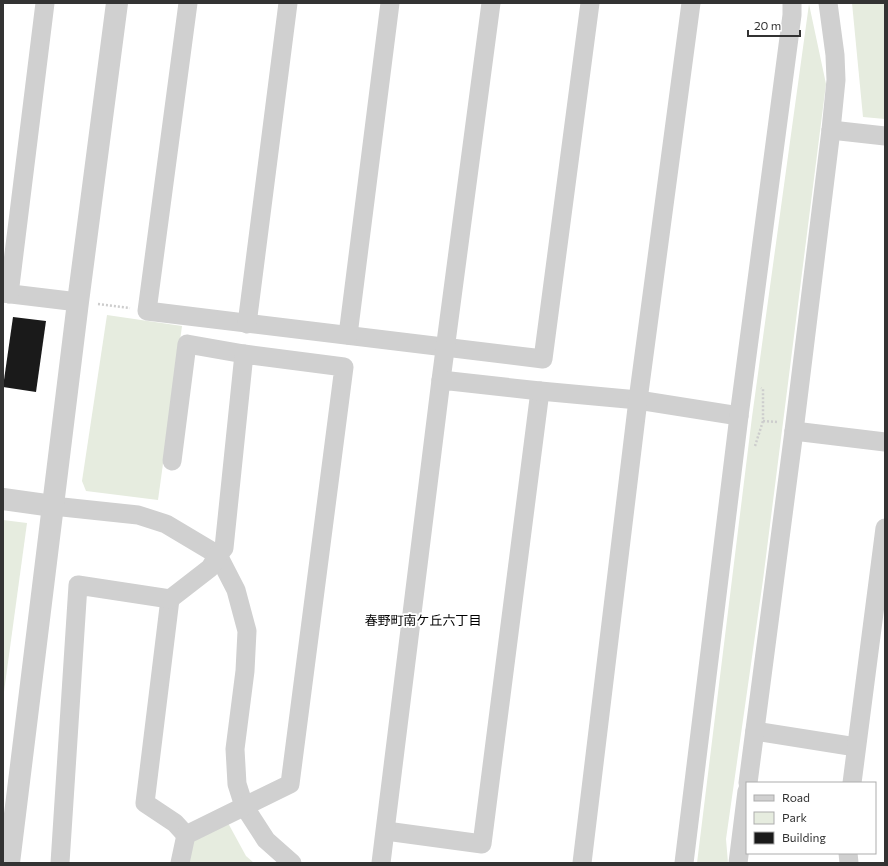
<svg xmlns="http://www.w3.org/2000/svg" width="888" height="866" font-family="Commissioner,'Noto Sans JP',sans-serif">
	<rect width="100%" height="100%" fill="#fff"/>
	<g fill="#e6ecdf">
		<polygon points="852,3 885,3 885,119 863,117"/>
		<polygon points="809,4 826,84 763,580 726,839 728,863 697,863 752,417"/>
		<polygon points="107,315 182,326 158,500 86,491 82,481"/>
		<polygon points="3,520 27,523 3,699"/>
		<polygon points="228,823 246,856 254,863 188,863 192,840"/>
	</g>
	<polygon fill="#1a1a1a" points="13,317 46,321 36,392 3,387"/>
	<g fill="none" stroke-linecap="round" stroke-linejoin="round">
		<g stroke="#cdcdcd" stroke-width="2.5" stroke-dasharray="2 2" stroke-linecap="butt">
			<polyline points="98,304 130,308"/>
			<polyline points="763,421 777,422"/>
			<polyline points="755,446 763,421 763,389 761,388"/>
		</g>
		<g stroke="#d0d0d0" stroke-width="19">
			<polyline points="188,3 147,311 543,359 590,3"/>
			<polyline points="831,130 885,136"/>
			<polyline points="3,293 78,302"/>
			<polyline points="9,294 45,3"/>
			<polyline points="247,324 288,3"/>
			<polyline points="348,335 390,3"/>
			<polyline points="441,380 491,3"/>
			<polyline points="794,431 885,442"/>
			<polyline points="172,461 187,344 244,354"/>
			<polyline points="53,506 138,515 166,524 218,555 236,590 247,631 245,671 235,749 237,784 244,806 266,840 292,863"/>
			<polyline points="170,599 145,803 175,823 186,835"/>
			<polyline points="755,731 856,747"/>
			<polyline points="748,783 794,431 831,130 836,80 835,55 828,3"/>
			<polyline points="852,783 885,528"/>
			<polyline points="386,831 482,844 540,391"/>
			<polyline points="848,853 849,863"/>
			<polyline points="60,863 78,585 170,599 210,568 218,555 224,548 244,354 344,367 290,784 186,835 180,863"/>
			<polyline points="381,863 441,380 540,391 638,400 739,416"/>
			<polyline points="582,863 638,400 691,3"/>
			<polyline points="684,863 739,416 792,15 792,3"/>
			<polyline points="738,863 747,791"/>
		</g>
		<g stroke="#d0d0d0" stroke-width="22">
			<polyline points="3,499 53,506"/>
			<polyline points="9,863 78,302 117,3"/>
		</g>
	</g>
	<g text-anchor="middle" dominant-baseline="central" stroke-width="4" stroke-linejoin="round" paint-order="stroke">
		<g font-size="13" fill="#000" stroke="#fff">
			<text x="423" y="620">春野町南ケ丘六丁目</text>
		</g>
	</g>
	<rect width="888" height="866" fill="none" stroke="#333333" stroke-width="8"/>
	<rect x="746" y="782" width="130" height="72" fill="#ffffff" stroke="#adadad"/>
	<rect x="754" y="795" width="20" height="6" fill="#d0d0d0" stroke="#adadad"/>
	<text x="782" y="802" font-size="12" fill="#333333">Road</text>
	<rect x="754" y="812" width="20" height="12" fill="#e6ecdf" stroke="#adadad"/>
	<text x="782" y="822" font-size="12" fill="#333333">Park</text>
	<rect x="754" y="832" width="20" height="12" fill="#1a1a1a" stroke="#adadad"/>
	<text x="782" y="842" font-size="12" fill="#333333">Building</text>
	<path d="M748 30v6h52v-6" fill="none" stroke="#333333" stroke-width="2"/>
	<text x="754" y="30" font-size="12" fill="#333333" stroke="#ffffff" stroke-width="3" paint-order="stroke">20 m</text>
</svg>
